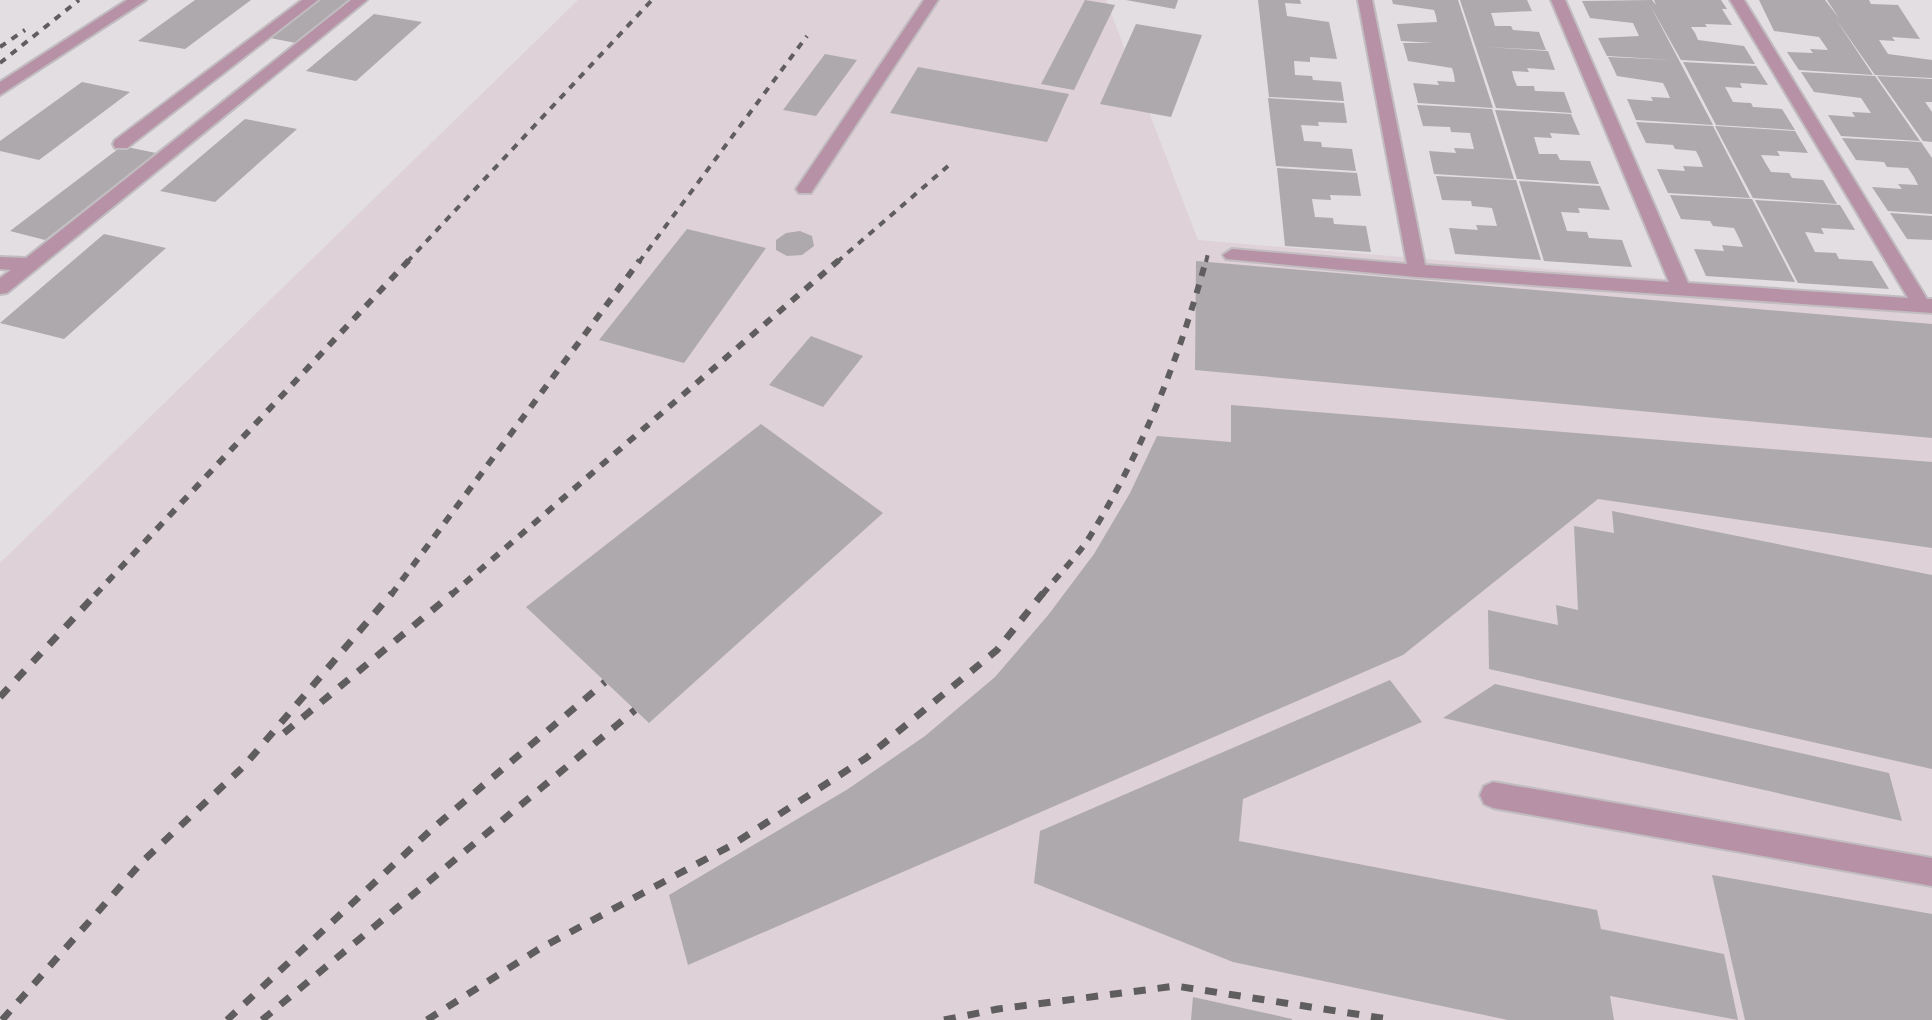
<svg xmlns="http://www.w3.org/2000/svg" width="1932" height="1020" font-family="Raleway,sans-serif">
	<rect width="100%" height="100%" fill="#e3dee1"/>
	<polygon fill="#ded1d8" points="578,0 1106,0 1198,240 1932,301 1932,1020 0,1020 0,563"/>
	<g fill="#aea9ac">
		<polygon points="195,0 251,0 185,49 138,41"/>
		<polygon points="319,0 351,0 296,43 270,38"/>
		<polygon points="1085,0 1115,5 1074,90 1041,84"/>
		<polygon points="1126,0 1178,0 1175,9"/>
		<polygon points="1258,0 1300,0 1301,4 1285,3 1287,16 1329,22 1337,59 1310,57 1310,62 1294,61 1295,75 1312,76 1313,80 1341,82 1344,101 1269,97"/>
		<polygon points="1392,0 1458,0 1493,108 1418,103 1413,83 1439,85 1437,81 1455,82 1454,75 1452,68 1408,61 1403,43 1433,43 1401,41 1397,24 1437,22 1436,16 1434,10 1393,4"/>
		<polygon points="1460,0 1527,0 1532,11 1491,13 1493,19 1495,26 1511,26 1513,30 1539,32 1546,50 1486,47 1548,51 1555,70 1527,68 1529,72 1512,71 1514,79 1517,86 1534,86 1535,91 1564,92 1572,113 1496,108"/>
		<polygon points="1652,0 1656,5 1654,0 1721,0 1727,9 1722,9 1732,25 1705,24 1707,27 1691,27 1695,33 1698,40 1744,46 1755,64 1681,60 1650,5 1713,125 1636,120 1627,99 1653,101 1651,97 1670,98 1667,91 1663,83 1617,76 1608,57 1673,60 1607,56 1598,38 1639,36 1633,23 1590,18 1582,1"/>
		<polygon points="1759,0 1825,0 1839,18 1827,0 1869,0 1871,4 1898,5 1920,39 1892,37 1895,41 1879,40 1888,54 1932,60 1932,78 1875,75 1835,18 1873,75 1799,70 1787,52 1813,53 1810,49 1828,50 1824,44 1819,37 1774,31"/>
		<polygon points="374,14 422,22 356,81 306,71"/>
		<polygon points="1136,24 1202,35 1171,117 1100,104"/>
		<polygon points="825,54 857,60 816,116 783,110"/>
		<polygon points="1683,62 1756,66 1768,85 1740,83 1742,88 1725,87 1733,102 1751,103 1753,107 1782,109 1795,130 1716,125"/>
		<polygon points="918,67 1069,94 1047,142 890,113"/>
		<polygon points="1801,72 1875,76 1920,141 1841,136 1828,115 1855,117 1852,112 1871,113 1861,98 1814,92"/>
		<polygon points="1877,76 1932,79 1932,102 1925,102 1932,112 1932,142 1923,141"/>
		<polygon points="82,82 130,92 39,160 0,151 0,141"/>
		<polygon points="1268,98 1344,103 1347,123 1318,122 1319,126 1301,125 1304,141 1321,142 1322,147 1352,149 1356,171 1276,166"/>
		<polygon points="1417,105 1492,109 1514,179 1434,174 1429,151 1456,153 1454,148 1474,149 1470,133 1451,132 1450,127 1423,126"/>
		<polygon points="1495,110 1571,114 1580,135 1550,133 1552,138 1534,137 1539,154 1557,154 1560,160 1590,161 1599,184 1517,179"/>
		<polygon points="245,119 297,129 215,202 160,191"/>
		<polygon points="1636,122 1713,126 1750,198 1668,193 1657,169 1685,171 1683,166 1703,167 1700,159 1696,151 1675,149 1673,145 1646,143"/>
		<polygon points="1715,126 1795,131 1808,153 1777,151 1780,156 1761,155 1766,164 1771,172 1789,173 1792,178 1823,180 1837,204 1753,198"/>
		<polygon points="1842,138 1921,142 1932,158 1932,214 1888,211 1872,187 1902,189 1898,184 1918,185 1914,177 1908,168 1887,167 1884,162 1856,160"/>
		<polygon points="122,146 156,153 45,240 10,231"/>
		<polygon points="1277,168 1357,173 1361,196 1330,195 1331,200 1312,199 1315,217 1333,218 1334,224 1366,226 1371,252 1285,246"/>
		<polygon points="1436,176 1516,180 1541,260 1455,254 1449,228 1478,230 1476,225 1497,226 1492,208 1472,206 1471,201 1442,200"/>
		<polygon points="1519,181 1600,186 1610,210 1578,208 1580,213 1561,212 1567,231 1587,232 1589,238 1622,240 1632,267 1544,261"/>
		<polygon points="1670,195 1752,199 1795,282 1706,276 1694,249 1724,251 1722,245 1743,247 1739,238 1734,228 1713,226 1710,221 1681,219"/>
		<polygon points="1755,200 1840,205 1855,230 1821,228 1824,234 1805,232 1815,252 1836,253 1839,259 1872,261 1889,289 1798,283"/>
		<polygon points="1890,213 1932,216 1932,240 1907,239"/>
		<polygon points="687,229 766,248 684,363 599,340"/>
		<polygon points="800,231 812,236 814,246 802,255 787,256 776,250 776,240 786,233"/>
		<polygon points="104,234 166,248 64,339 0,323"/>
		<polygon points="1196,261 1932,324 1932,438 1195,370"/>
		<polygon points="811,336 863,356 823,407 769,385"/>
		<polygon points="1231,405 1932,462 1932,548 1598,499 1403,655 688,965 669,895 848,789 925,736 995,677 1049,614 1094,554 1130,493 1157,436 1231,442"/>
		<polygon points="761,424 883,513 649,723 526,607"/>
		<polygon points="1612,511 1932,575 1932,769 1489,669 1488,610 1558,625 1556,605 1578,610 1574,526 1614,533"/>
		<polygon points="1390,680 1422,722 1243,799 1239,841 1597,910 1601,929 1724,954 1738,1020 1610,996 1614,1020 1508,1020 1233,962 1034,883 1040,831"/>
		<polygon points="1495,684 1889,773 1902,821 1443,718"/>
		<polygon points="1712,875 1932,914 1932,1020 1745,1020"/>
		<polygon points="1193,997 1292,1019 1292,1020 1191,1020"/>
	</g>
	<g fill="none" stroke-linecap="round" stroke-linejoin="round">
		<g stroke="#c1bcbf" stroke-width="4">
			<g id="lane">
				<polygon points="302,0 318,0 127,148 115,148 113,144 115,140"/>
				<polygon points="351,0 367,0 7,293 0,294 0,278 11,270 0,269 0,257 26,258"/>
				<polygon points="924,0 938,0 811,193 799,193 796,189"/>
				<polygon points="1358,0 1372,0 1425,265 1669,282 1551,0 1565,0 1688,283 1908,298 1730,0 1744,0 1927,299 1932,299 1932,313 1417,277 1226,259 1223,255 1232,249 1407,264"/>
				<polygon points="1493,782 1932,858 1932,886 1493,808 1484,804 1480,795 1484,786"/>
			</g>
		</g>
		<g stroke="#c1bcbf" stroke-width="4">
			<polygon id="street" points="127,0 146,0 0,95 0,82"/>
		</g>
		<use href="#lane" fill="#b792a7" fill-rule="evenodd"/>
		<use href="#street" fill="#b792a7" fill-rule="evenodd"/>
		<g stroke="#605d5e" stroke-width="4" stroke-dasharray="7 7" stroke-linecap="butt">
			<polyline points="0,47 25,30"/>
			<polyline points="0,63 79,0"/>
			<polyline points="407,262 652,0"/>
			<polyline points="639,262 807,36"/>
			<polyline points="837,262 948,166"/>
			<polyline points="1206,262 1209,249"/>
		</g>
		<g stroke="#605d5e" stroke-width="6" stroke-dasharray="9 9" stroke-linecap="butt">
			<polyline points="95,595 409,260"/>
			<polyline points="391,595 640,260"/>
			<polyline points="451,595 839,260"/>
			<path d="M1042,595c16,-20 37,-40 50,-62 52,-85 88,-177 114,-273"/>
		</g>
		<g stroke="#605d5e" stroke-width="7" stroke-dasharray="12 12" stroke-linecap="butt">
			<polyline points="0,697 97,593"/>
			<polyline points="284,733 453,593"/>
			<polyline points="2,1020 142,862 244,766 392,593"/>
			<polyline points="227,1020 433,828 605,682"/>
			<polyline points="262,1020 635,710"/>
			<polyline points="427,1020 539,949 732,845 866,758 997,650 1043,593"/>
			<polyline points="944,1020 998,1009 1176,986 1394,1020"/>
		</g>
	</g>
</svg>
